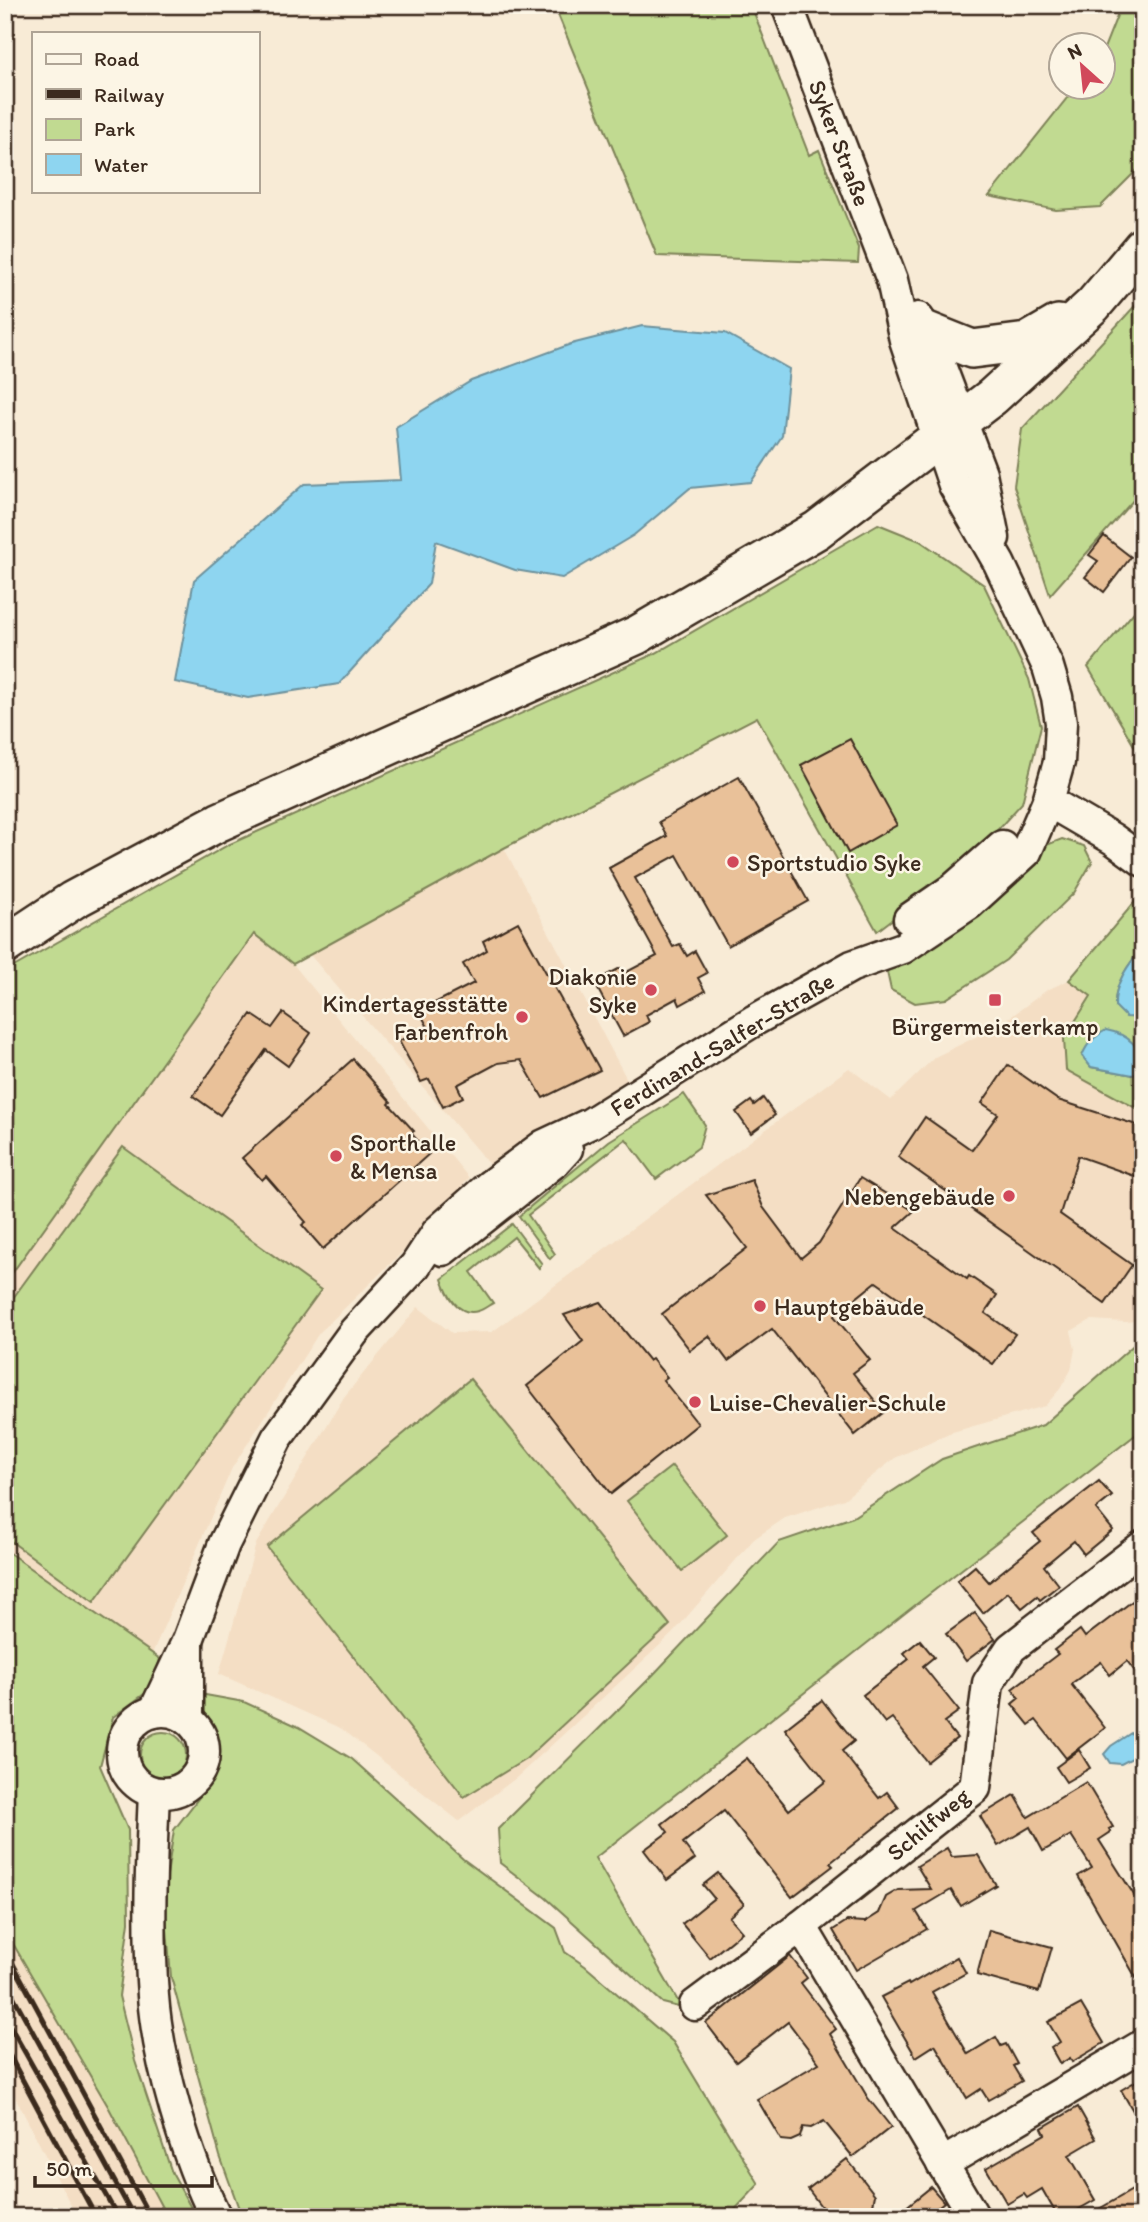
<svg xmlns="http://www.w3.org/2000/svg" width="1148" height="2222" font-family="Itim,sans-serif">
	<rect width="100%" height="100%" fill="#f8ebd6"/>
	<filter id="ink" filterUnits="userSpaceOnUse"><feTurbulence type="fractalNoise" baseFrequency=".0143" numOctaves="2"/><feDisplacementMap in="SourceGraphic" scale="14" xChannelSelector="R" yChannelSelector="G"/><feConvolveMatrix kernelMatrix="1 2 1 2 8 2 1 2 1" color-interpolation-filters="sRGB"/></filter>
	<g filter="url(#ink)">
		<g fill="#f4dec4">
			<polygon points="504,848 630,1085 494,1170 310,955"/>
			<polygon points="254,934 293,964 469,1178 424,1231 319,1333 232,1468 152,1654 5,1550 5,1283"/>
			<polygon points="1069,980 1091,995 1082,1008 1066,1069 1143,1112 1143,1320 1126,1322 1091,1320 1071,1331 1075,1349 1071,1370 1060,1389 1045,1406 949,1433 895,1458 844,1499 785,1518 754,1539 672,1634 516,1778 459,1821 342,1729 219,1674 256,1544 344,1397 418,1307 452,1333 492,1332 849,1068 891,1100 935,1057 998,1026 1047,990"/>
			<polygon points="5,1930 109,2108 167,2217 77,2217 5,2077"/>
		</g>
		<g fill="#c1da91" stroke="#7e8258" stroke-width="2">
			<polygon points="554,5 751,5 809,155 819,150 859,249 858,263 657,256"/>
			<polygon points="1117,5 1143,5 1143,164 1100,207 1056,210 989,196 1075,88 1102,88 1103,51 1118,13"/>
			<polygon points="1143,297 1143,489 1050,595 1014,486 1022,429"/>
			<polygon points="878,524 920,541 984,585 1029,679 1041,726 1022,803 971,859 877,931 757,717 504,848 293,964 254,934 5,1283 5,972 228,845 656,653"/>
			<polygon points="1143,601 1143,761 1088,667"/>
			<polygon points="1062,839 1084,846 1092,862 1074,893 1006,960 946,999 915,1003 891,990 887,972 892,963 1039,848"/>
			<path d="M1143,892v57c-15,14 -29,36 -28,57l28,12v39l-7,-10 -54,8 9,12 42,8 10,-4v41l-77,-42 -2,-31 27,-43 -22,-16z"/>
			<polygon points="684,1094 705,1125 699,1147 656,1179 626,1139 528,1215 555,1254 550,1259 519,1216 609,1141"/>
			<polygon points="123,1147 321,1290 94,1602 5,1537 5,1309"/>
			<path d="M512,1224l30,40 -3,4 -25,-31 -43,35 22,31c-4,2 -10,7 -15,8 -20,6 -31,-17 -36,-32z"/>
			<polygon points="1143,1341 1143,1429 909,1610 595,1858 682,2008 663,2003 546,1898 500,1863 498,1829 652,1676 779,1542 853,1517 942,1459 1043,1425 1137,1342"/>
			<polygon points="470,1379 670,1625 526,1759 464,1797 267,1547"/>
			<polygon points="672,1466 727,1535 682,1571 627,1501"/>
			<polygon points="5,1550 160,1659 151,1689 113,1717 100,1766 128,1830 129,1922 119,1996 135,2061 172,2173 196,2217 167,2217 109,2108 5,1930"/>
			<polygon points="200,1694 244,1702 299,1727 352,1759 463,1859 556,1928 565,1952 585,1966 673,2042 759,2184 728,2217 242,2217 220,2156 171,1977 164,1894 174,1830 213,1779 220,1752 205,1719"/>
			<circle cx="163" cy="1755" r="23"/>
		</g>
		<g fill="#8ed5f0" stroke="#6d919c" stroke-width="2">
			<polygon points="642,326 725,333 789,369 782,436 751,482 690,488 634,535 562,578 515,570 436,541 429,584 339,684 248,698 175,682 194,580 304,484 401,480 396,427 471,381 571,344"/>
			<path d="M1143,949v69l-17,-1 -11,-11c-1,-21 13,-43 28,-57z"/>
			<path d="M1106,1030c22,4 37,17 37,41l-10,4 -42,-8 -9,-11c5,-13 12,-19 24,-26z"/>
			<polygon points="1131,1733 1143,1735 1143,1759 1134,1757 1121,1764 1110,1763 1104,1754 1111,1746"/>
		</g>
		<g fill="#e9c199" stroke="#3b2a1e" stroke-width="2">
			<polygon points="1104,536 1131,557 1104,592 1085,577 1098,561 1089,555"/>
			<polygon points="850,739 897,825 848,853 801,765"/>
			<polygon points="739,777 808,901 728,946 677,855 635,878 673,947 680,944 687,956 695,951 707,973 698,978 705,991 680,1005 677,998 646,1015 649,1022 623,1036 594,982 620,968 623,974 657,956 609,868 667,836 659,822"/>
			<polygon points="518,922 600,1070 543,1098 521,1060 498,1063 457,1085 463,1097 443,1107 429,1079 421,1082 399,1041 428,1027 419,1011 474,983 463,964 487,950 483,941"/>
			<polygon points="283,1013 311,1033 288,1066 266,1050 220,1115 193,1096 251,1014 272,1028"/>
			<polygon points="353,1059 391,1102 389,1104 414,1131 411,1133 429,1154 323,1249 302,1225 306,1222 266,1176 262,1180 242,1158"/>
			<polygon points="1008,1065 1058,1100 1143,1127 1143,1179 1078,1156 1060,1214 1132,1265 1105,1304 898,1157 925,1117 972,1150 998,1114 982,1103"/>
			<polygon points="763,1098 775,1115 751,1133 736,1112 751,1101 754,1105"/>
			<polygon points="860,1178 914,1211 895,1228 967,1279 969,1276 997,1295 985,1313 1015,1334 993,1364 876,1282 834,1316 870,1360 853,1373 884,1412 855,1435 772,1329 728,1361 709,1336 690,1350 662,1314 747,1248 706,1195 752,1180 763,1207 801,1258 819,1243"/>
			<polygon points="601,1302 649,1361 652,1359 667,1377 663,1380 698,1424 611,1494 527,1386 583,1341 564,1315"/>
			<polygon points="1099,1481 1112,1496 1096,1509 1113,1530 1084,1554 1074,1541 1044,1566 1059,1585 1040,1600 1037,1596 1022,1608 1008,1592 983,1613 957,1581 975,1566 989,1582 1040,1541 1033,1533"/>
			<polygon points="1143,1593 1143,1682 1127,1661 1110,1675 1101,1662 1071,1684 1105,1728 1066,1758 1036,1720 1029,1725 1012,1704 1019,1698 1012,1689 1058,1654 1054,1650 1080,1630 1085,1637"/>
			<polygon points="975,1613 995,1639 966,1661 946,1634"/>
			<polygon points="920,1640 934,1657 923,1666 959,1711 944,1722 957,1738 927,1762 892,1718 885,1723 863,1695 909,1659 904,1653"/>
			<polygon points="822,1700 854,1741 842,1751 879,1798 887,1792 899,1808 830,1863 833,1866 792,1897 724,1811 683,1843 695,1859 667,1880 644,1850 668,1832 662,1824 747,1758 789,1810 826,1781 785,1729"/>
			<polygon points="1079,1750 1090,1768 1066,1782 1056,1767"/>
			<polygon points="1086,1782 1113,1827 1109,1829 1111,1832 1099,1840 1143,1909 1143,1990 1078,1876 1092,1868 1071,1835 1043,1851 1030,1827 998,1846 980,1816 1015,1795 1028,1817"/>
			<polygon points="947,1848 952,1857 978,1855 996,1885 961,1906 951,1890 916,1911 927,1929 856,1970 833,1930 847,1921 865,1922 879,1913 886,1897 898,1890 931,1889 917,1866"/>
			<polygon points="718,1873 744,1904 729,1917 742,1932 710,1958 682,1924 714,1898 703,1885"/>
			<polygon points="989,1930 1052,1947 1039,1992 977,1975"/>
			<polygon points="790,1956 807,1978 801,1983 836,2029 830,2034 868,2098 891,2127 853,2157 824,2121 811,2128 803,2127 800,2137 791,2141 781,2140 757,2099 819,2063 788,2022 736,2062 706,2023"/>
			<polygon points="957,1957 966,1973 932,1992 968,2054 996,2037 1001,2046 1006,2044 1017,2064 1013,2066 1022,2081 988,2100 981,2089 967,2098 935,2045 916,2057 881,1997 908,1983 909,1985"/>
			<polygon points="1081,2004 1104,2043 1072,2062 1070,2058 1060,2064 1051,2048 1060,2042 1048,2022"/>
			<polygon points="1143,2077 1143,2128 1121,2090"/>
			<polygon points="1078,2107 1096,2139 1069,2155 1095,2200 1065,2217 1058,2217 1042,2189 1027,2198 1024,2194 1007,2204 986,2168 1045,2134 1042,2128"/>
			<polygon points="847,2159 875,2195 873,2205 865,2211 855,2210 854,2217 829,2217 808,2189"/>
			<polygon points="1143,2184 1143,2217 1085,2217"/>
			<polygon points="931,2187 944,2202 925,2217 894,2217"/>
		</g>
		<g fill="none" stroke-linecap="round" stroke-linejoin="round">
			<g stroke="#3b2a1e" stroke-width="35">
				<g id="minor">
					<polyline points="918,318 927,331 981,473 994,538"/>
					<polyline points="1048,801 1113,839 1143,861"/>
					<polyline points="909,919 954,888 1002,846"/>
					<polyline points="443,1250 556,1161 567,1149"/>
					<circle cx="163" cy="1752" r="41"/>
					<polyline points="154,1712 188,1640 224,1544 277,1438 354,1332 415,1266 438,1231 489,1186 544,1145 591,1123 755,1020 852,966 903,948 969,904 1026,852 1048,801 1059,762 1061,723 1057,697 1048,667 999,563 954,485 905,340 892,280 787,5"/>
					<polyline points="188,1719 188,1642"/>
					<path d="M154,1793c-3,67 -6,136 -1,203 5,66 33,162 63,221"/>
					<polyline points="801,1926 974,2217"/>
					<polyline points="695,2005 801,1926 975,1788 988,1683 1011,1648 1143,1546"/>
					<polyline points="942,2164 1143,2045"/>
				</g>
			</g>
			<g stroke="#3b2a1e" stroke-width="42">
				<g id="major">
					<polyline points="927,331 972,349 1027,342 1058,324"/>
					<polyline points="5,945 73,900 219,822 637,635 817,530 992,397 1093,305 1143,246"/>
				</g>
			</g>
			<use href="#minor" stroke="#fcf5e5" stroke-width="30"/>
			<use href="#major" stroke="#fcf5e5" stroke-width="37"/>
			<g stroke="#3b2a1e" stroke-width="5">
				<polyline points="5,1949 150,2217"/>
				<polyline points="5,1981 134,2217"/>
				<polyline points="5,2017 118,2217"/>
				<polyline points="5,2047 96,2217"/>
			</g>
		</g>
	</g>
	<g fill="#d1495b" stroke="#fcf5e5" stroke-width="2.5">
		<circle cx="733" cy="862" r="7"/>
		<circle cx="651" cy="990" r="7"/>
		<rect x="988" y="993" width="14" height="14" rx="3.5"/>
		<circle cx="522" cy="1017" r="7"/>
		<circle cx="336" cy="1156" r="7"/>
		<circle cx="1009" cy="1196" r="7"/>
		<circle cx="760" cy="1306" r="7"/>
		<circle cx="695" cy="1402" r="7"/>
	</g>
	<g text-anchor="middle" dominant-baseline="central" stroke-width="5" stroke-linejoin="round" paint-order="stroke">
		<g font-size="24" fill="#3b2a1e" stroke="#fcf5e5">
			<text transform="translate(840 143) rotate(69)">Syker Straße</text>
			<text transform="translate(722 1044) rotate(-31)">Ferdinand-Salfer-Straße</text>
			<text transform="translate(928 1824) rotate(-40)">Schilfweg</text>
		</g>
		<g font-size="24" fill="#3b2a1e" stroke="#fcf5e5" text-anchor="start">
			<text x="747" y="862">Sportstudio Syke</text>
			<text x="637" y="976" text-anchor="end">Diakonie<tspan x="637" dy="28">Syke</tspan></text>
			<text x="508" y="1003" text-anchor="end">Kindertagesstätte<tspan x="508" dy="28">Farbenfroh</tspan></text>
			<text x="995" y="1026" text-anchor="middle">Bürgermeisterkamp</text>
			<text x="350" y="1142">Sporthalle<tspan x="350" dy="28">&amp; Mensa</tspan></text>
			<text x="995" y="1196" text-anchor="end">Nebengebäude</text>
			<text x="774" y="1306">Hauptgebäude</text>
			<text x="709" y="1402">Luise-Chevalier-Schule</text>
		</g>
	</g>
	<rect width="1148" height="2222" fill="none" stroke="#fcf5e5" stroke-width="28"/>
	<rect x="14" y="14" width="1120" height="2194" fill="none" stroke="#3b2a1e" stroke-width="2.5" filter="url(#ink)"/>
	<rect x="32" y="32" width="228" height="161" fill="#fcf5e5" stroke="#afa495" stroke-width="2"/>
	<rect x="46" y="54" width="35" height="10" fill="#fcf5e5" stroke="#afa495" stroke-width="2"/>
	<text x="94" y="66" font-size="21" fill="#3b2a1e">Road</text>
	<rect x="46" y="89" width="35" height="10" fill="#3b2a1e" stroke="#afa495" stroke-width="2"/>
	<text x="94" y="102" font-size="21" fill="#3b2a1e">Railway</text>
	<rect x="46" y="119" width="35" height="21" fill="#c1da91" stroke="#afa495" stroke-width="2"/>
	<text x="94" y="136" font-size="21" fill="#3b2a1e">Park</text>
	<rect x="46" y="154" width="35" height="21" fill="#8ed5f0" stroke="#afa495" stroke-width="2"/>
	<text x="94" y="172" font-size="21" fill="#3b2a1e">Water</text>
	<g transform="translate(1082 66) rotate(333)"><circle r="33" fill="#fcf5e5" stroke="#afa495" stroke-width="2"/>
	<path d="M0-5L12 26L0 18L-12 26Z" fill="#d1495b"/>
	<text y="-10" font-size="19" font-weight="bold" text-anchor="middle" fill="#3b2a1e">N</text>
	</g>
	<path d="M35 2176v10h177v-10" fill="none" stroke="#3b2a1e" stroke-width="3.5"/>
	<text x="46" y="2176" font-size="21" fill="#3b2a1e" stroke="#fcf5e5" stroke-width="5" paint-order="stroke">50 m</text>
</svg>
